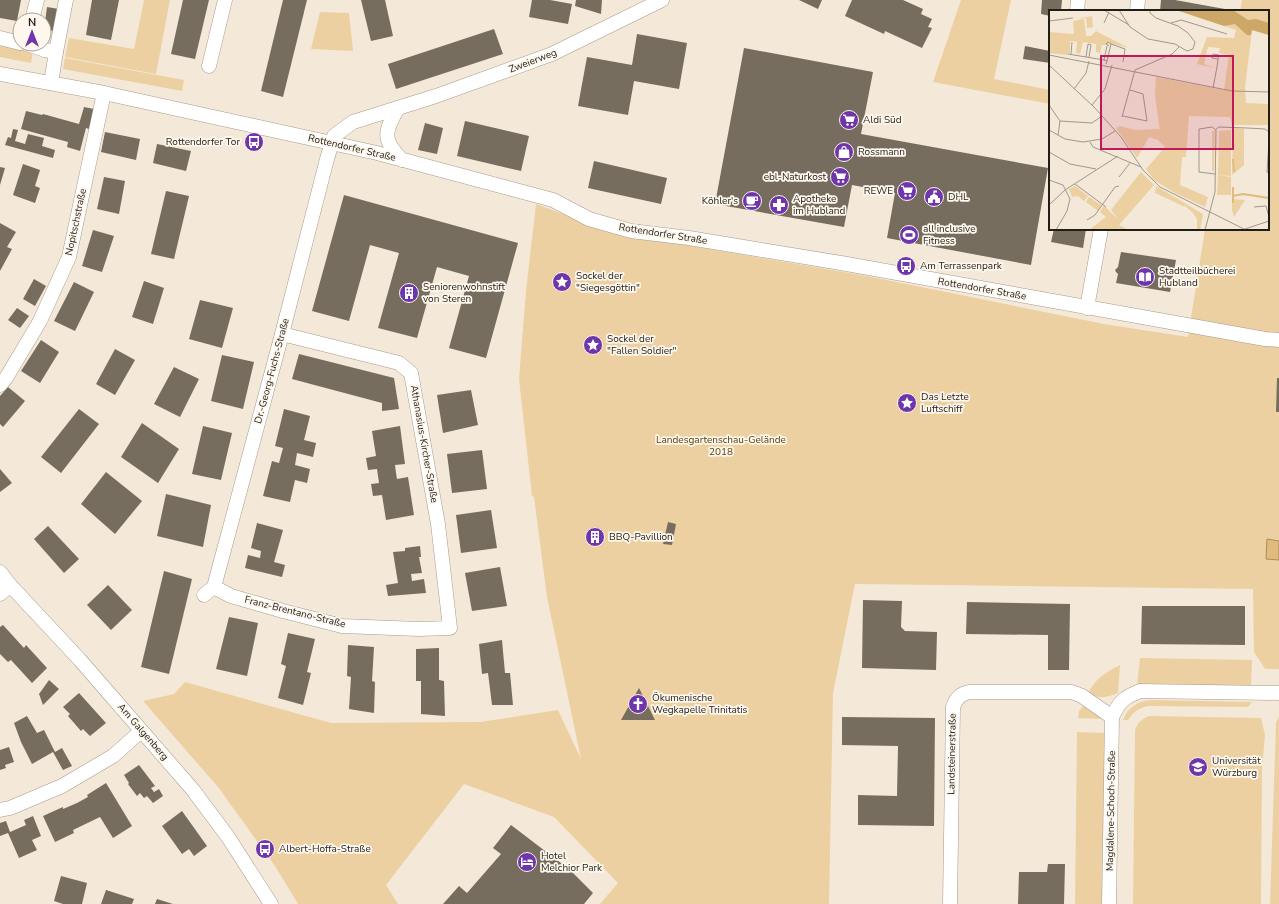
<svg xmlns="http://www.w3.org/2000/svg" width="1279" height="904" font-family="'Nunito Sans',sans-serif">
	<rect width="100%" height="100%" fill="#f4e9d8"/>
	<g fill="#ecd0a1">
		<polygon points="144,0 170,0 156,74 65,57 69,38 134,49"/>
		<polygon points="961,0 1011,0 994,79 1050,90 1050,104 933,82"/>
		<polygon points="1242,0 1279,0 1279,669 1265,669 1254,652 1253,589 855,584 833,693 829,904 600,904 618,883 554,817 464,784 386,885 398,904 298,904 275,866 218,787 143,701 174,694 185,682 331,723 480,722 558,710 581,759 547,597 534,497 532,496 519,379 526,291 536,204 603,229 668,242 867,276 1104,324 1188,337 1205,229 1268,229 1268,11 1240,11"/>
		<polygon points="320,12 349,13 353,51 311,49"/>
		<polygon points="0,45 33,51 31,63 0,57"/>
		<polygon points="65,58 184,80 182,91 63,69"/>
		<polygon points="1140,658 1252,660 1251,687 1137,685"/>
		<path d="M1120,665l-2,28c-12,5 -19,6 -30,0 7,-14 18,-21 32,-28z"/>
		<path d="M1152,700l100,2 -4,5 -100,-1c-9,2 -15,6 -20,14h-5c5,-13 15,-19 29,-20z"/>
		<polygon points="1083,706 1097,714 1101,719 1078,718 1079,711"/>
		<path d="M1149,716l112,2 4,17 -3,34 -1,135h-128l2,-174c3,-8 7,-11 14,-14z"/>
		<polygon points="1279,716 1279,904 1270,904 1276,723"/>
		<polygon points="1077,732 1105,733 1102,904 1075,904"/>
	</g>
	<polygon fill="#e0bb7b" stroke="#a78c5d" points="1267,539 1279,541 1279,560 1266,559"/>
	<g fill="#766d5e">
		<polygon points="0,0 21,0 17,21 0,18"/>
		<polygon points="92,0 119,0 111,40 86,35"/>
		<polygon points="183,0 209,0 195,59 171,54"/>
		<polygon points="283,0 307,0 283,97 261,91"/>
		<polygon points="361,0 385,0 393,36 371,41"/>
		<polygon points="532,0 550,0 572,4 568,24 529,17"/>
		<polygon points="576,0 602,0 601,14 575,6"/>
		<polygon points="799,0 822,0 818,9"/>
		<polygon points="852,0 903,0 923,9 921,14 932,19 928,27 932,28 922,48 885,31 884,34 845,16"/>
		<polygon points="1042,0 1062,0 1061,11 1050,11 1050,16 1041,14"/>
		<polygon points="1161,0 1175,0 1236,11 1160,11"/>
		<polygon points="47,7 59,9 55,31 44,30"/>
		<polygon points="494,29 503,54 396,89 388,64"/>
		<polygon points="637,34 687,43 679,89 634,81 628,115 578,106 587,57 632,65"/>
		<polygon points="1025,46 1050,51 1050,63 1023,59"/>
		<polygon points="744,48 873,72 861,134 1048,168 1031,265 887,238 895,193 852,185 844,227 715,204"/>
		<polygon points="84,107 94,109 89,129 86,128 80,151 67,147 68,142 21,129 26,111 42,115 43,114 79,124"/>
		<polygon points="465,121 529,136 521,171 457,156"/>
		<polygon points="425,123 443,128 437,154 418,150"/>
		<polygon points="13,129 18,130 15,141 25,144 28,134 44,138 42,146 55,150 53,158 5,145 8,137 11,138"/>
		<polygon points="105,132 140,139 136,160 101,152"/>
		<polygon points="157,144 191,151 186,171 153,163"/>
		<polygon points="594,161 667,178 661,204 588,188"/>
		<polygon points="23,164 40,170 35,186 40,188 35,203 13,195"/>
		<polygon points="0,167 5,168 0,185"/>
		<polygon points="104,177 125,181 119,214 97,209"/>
		<polygon points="166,191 189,196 174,259 151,254"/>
		<polygon points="344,195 518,243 486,358 449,348 469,276 437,267 417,338 378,328 399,253 370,245 349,321 312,311"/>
		<polygon points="0,223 16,232 7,247 12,249 0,271"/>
		<polygon points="1054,229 1086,229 1083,248 1051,242"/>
		<polygon points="93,230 114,236 102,272 82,266"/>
		<polygon points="1121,252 1176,260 1170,292 1116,283 1118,274 1116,272 1115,270 1118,267"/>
		<polygon points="34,279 46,286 35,306 23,299"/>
		<polygon points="144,281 164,288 153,324 132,317"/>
		<polygon points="74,282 94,292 75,331 54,321"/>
		<polygon points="200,300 233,308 222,348 189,339"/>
		<polygon points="17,308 29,316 20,328 8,320"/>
		<polygon points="41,340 59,352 40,383 21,371"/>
		<polygon points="115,349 135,360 115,395 96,384"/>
		<polygon points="299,354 394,378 399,409 382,411 382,403 292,379"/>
		<polygon points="222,355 254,362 243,409 211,401"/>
		<polygon points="174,367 199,379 180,417 154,404"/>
		<polygon points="1277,378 1279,378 1279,412 1276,412"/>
		<polygon points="8,387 25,401 3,427 0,424 0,396"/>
		<polygon points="471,390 478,425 443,433 437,395"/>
		<polygon points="79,409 99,424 61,473 41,457"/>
		<polygon points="284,409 310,416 304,440 316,443 313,457 297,453 295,465 310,469 307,483 295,480 290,502 263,496 272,461 279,463 283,448 275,446"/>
		<polygon points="142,423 179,449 158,483 121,457"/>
		<polygon points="203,426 232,433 221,480 192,474"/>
		<polygon points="400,426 405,464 395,465 396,473 397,479 408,477 414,515 386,520 382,495 373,496 371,484 379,483 377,469 368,470 366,458 376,456 372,431"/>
		<polygon points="482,450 487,489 452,493 447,454"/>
		<polygon points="0,469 12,483 0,492"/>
		<polygon points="106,472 142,501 115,534 81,504"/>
		<polygon points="166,494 211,505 203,547 157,536"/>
		<polygon points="491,510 497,548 461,553 456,515"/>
		<polygon points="668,522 676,524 672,545 663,544"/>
		<polygon points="257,523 283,530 274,562 285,565 282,577 245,568 248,555 260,558 261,551 251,548"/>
		<polygon points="48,526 79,559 64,573 34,539"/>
		<circle cx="595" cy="536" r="9"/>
		<polygon points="420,546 421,557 419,557 422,573 411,574 412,581 424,579 426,593 388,596 386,585 398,583 393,552 405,551 405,548"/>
		<polygon points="500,567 507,606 472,611 465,573"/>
		<polygon points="164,571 192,579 169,674 141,667"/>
		<polygon points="108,585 132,610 111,630 87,605"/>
		<polygon points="863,600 902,601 901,627 905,631 937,632 936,670 862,668"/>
		<polygon points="967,602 1070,604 1069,670 1048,670 1048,635 966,634"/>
		<polygon points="1142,606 1245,606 1245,645 1141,644"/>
		<polygon points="229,617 258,623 247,676 216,669"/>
		<polygon points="3,625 24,648 26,645 47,668 32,683 11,660 8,662 0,654 0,627"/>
		<polygon points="288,633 315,639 307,672 311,673 303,705 278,698 286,666 281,664"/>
		<polygon points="502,640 505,673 510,673 513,705 492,705 488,673 482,674 479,644"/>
		<polygon points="348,645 374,647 372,681 375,682 374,713 349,709 351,677 347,676"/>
		<polygon points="439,648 439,680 444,681 445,716 421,714 421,681 416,681 416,649"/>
		<polygon points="49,680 59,689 43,705 39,694"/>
		<polygon points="639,688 655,720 621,720"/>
		<polygon points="79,693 106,723 90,736 83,729 81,731 68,716 70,714 63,707"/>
		<polygon points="27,716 37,733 44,730 55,752 62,748 72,766 63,770 53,752 32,764 21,742 14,723"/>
		<polygon points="842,717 935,718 934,826 858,825 858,795 897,796 898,746 842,745"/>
		<polygon points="9,747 14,762 5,765 6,768 0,770 0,750"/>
		<polygon points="139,765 155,786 151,788 154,792 159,789 163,796 153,803 147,796 144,798 140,793 137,796 128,784 129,783 124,775"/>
		<polygon points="106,783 132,826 113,838 100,817 73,830 74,833 55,842 43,816 63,807 63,809 77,803 88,797 87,795"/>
		<polygon points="182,811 207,846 194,856 189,849 182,854 162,826"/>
		<polygon points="33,816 41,836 32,840 37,850 19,858 8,833 0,836 0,823 6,821 10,832 26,825 24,820"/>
		<polygon points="511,825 570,870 593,893 584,904 443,904 459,886 467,893 501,854 493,848"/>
		<polygon points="1048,864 1065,864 1064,904 1018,904 1019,872 1047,872"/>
		<polygon points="61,876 87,883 82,904 63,904 54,901"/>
		<polygon points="106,890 134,899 132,904 101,904"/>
		<polygon points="157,899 173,904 155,904"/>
	</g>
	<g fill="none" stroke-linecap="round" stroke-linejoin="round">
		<g stroke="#a59b8b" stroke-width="15">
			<g id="minor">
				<polyline points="1077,11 1078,0"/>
				<polyline points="1137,11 1138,0"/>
				<polyline points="32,20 37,0"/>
				<polyline points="0,38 20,43"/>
				<polyline points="27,44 45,50 56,52 51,83"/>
				<polyline points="56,52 66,0"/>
				<polyline points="209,66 225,0"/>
				<polyline points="0,74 104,93 377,153 553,200 589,219 631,231 689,238 841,263 1265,339 1279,340"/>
				<path d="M398,108c-14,24 -16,32 4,52"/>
				<polyline points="1087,308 1101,229"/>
				<polyline points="0,385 6,378 40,321 69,257 104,93"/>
				<polyline points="0,572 10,585 80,660 193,790 228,837 271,904"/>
				<polyline points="214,587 231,596 283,611 342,626 419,629 450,628 438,524 411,373 399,363 282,334"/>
				<polyline points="0,594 10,585"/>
				<polyline points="204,595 214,587 282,334 327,159 334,136 353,122 436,96 552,54 662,0"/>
				<polyline points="0,810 10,808 62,786 113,756 141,731"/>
				<path d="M950,904l3,-197c3,-9 8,-14 17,-15h102l10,4 30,21"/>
				<path d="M1109,904l3,-187c8,-16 11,-19 28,-26l139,2"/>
			</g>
		</g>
		<use href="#minor" stroke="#fff" stroke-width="14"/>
	</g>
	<defs>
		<g id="supermarket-disc" transform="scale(1)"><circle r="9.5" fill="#6f35ab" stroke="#fef7ed"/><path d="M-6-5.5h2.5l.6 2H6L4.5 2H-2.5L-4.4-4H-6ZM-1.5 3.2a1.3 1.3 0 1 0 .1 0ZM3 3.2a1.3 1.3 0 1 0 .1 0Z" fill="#fff"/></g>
		<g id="bus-disc" transform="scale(1)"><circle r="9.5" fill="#6f35ab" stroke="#fef7ed"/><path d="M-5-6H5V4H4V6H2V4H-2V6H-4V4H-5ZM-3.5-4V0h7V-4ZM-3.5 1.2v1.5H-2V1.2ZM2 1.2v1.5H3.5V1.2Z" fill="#fff"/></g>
		<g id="shop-disc" transform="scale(1)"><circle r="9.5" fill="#6f35ab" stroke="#fef7ed"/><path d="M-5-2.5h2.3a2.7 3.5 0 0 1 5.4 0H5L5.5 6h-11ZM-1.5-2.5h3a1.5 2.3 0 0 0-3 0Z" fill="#fff"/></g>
		<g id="civic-disc" transform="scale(1)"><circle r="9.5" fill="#6f35ab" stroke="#fef7ed"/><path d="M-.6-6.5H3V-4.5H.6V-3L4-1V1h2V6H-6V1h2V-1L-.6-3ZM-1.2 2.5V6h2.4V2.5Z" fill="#fff"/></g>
		<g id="cafe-disc" transform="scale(1)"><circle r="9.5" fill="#6f35ab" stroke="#fef7ed"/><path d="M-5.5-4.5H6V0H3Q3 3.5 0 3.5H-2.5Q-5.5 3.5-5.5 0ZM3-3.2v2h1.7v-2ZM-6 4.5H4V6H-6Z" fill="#fff"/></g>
		<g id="pharmacy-disc" transform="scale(1)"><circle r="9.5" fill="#6f35ab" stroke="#fef7ed"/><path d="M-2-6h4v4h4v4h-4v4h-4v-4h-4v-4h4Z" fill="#fff"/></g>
		<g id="stadium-disc" transform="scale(1)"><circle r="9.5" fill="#6f35ab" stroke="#fef7ed"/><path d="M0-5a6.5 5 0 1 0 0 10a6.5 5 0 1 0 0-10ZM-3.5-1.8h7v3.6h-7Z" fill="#fff"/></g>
		<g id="library-disc" transform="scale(1)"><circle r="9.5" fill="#6f35ab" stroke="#fef7ed"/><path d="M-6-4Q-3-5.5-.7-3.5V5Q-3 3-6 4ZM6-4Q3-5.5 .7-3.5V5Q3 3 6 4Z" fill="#fff"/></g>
		<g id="sight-disc" transform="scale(1)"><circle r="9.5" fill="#6f35ab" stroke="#fef7ed"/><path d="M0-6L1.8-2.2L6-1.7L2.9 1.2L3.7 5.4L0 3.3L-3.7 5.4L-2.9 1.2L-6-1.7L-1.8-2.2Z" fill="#fff"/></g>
		<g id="building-disc" transform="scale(1)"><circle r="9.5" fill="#6f35ab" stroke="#fef7ed"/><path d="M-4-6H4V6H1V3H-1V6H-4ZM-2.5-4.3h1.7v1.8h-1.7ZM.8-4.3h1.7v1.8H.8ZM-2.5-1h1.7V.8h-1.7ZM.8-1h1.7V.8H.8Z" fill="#fff"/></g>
		<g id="church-disc" transform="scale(1)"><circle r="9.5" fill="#6f35ab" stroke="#fef7ed"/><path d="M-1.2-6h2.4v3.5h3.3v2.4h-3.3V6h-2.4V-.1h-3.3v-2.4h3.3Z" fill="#fff"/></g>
		<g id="university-disc" transform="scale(1)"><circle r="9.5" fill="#6f35ab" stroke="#fef7ed"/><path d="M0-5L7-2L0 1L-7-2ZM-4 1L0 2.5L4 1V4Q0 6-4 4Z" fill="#fff"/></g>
		<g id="hotel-disc" transform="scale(1)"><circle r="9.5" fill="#6f35ab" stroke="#fef7ed"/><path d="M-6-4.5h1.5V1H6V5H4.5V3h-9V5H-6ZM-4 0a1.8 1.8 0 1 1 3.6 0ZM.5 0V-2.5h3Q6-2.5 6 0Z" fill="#fff"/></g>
	</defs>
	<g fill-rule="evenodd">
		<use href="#supermarket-disc" x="849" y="120"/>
		<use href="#bus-disc" x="254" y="142"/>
		<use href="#shop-disc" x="844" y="152"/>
		<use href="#supermarket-disc" x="840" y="177"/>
		<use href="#supermarket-disc" x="907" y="191"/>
		<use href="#civic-disc" x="934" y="197"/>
		<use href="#cafe-disc" x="752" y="201"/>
		<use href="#pharmacy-disc" x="779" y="205"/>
		<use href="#stadium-disc" x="909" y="235"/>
		<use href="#bus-disc" x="906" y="266"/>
		<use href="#library-disc" x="1145" y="277"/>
		<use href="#sight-disc" x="562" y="282"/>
		<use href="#building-disc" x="409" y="293"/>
		<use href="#sight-disc" x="593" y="345"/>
		<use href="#sight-disc" x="907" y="403"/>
		<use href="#building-disc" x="595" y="537"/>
		<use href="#church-disc" x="638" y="704"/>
		<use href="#university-disc" x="1198" y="767"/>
		<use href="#bus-disc" x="265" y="849"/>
		<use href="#hotel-disc" x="527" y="862"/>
	</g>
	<g text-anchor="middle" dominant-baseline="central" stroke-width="3.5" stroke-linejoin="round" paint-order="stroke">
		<g font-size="10" fill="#211e18" stroke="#fef7ed">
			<text transform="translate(533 61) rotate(-21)">Zweierweg</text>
			<text transform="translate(352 148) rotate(13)">Rottendorfer Straße</text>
			<text transform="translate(76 222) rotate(-78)">Nopitschstraße</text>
			<text transform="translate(663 234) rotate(9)">Rottendorfer Straße</text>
			<text transform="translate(982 289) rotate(10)">Rottendorfer Straße</text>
			<text transform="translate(272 371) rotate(-75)">Dr.-Georg-Fuchs-Straße</text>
			<text transform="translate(424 444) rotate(80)">Athanasius-Kircher-Straße</text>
			<text transform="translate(295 612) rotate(14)">Franz-Brentano-Straße</text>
			<text transform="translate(143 732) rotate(49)">Am Galgenberg</text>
			<text transform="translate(952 754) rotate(-89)">Landsteinerstraße</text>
			<text transform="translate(1111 811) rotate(-89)">Magdalene-Schoch-Straße</text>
		</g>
		<g font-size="10" fill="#211e18" stroke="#fef7ed" text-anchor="start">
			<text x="863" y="120">Aldi Süd</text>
			<text x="240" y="142" text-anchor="end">Rottendorfer Tor</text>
			<text x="858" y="152">Rossmann</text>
			<text x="826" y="177" text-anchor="end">ebl-Naturkost</text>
			<text x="893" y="191" text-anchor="end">REWE</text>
			<text x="948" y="197">DHL</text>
			<text x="793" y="199">Apotheke<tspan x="793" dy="12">im Hubland</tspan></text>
			<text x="738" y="201" text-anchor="end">Köhler's</text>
			<text x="923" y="229">all inclusive<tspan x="923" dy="12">Fitness</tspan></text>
			<text x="920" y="266">Am Terrassenpark</text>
			<text x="1159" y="271">Stadtteilbücherei<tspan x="1159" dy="12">Hubland</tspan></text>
			<text x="576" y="276">Sockel der<tspan x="576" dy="12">"Siegesgöttin"</tspan></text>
			<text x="423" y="287">Seniorenwohnstift<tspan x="423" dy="12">von Steren</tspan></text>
			<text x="607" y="339">Sockel der<tspan x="607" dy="12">"Fallen Soldier"</tspan></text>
			<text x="921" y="397">Das Letzte<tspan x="921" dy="12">Luftschiff</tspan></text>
			<text x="609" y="537">BBQ-Pavillion</text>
			<text x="652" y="698">Ökumenische<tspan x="652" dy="12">Wegkapelle Trinitatis</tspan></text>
			<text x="1212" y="761">Universität<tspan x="1212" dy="12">Würzburg</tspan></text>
			<text x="279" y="849">Albert-Hoffa-Straße</text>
			<text x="541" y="856">Hotel<tspan x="541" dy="12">Melchior Park</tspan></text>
		</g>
		<g font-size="10" fill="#59400c" stroke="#fef7ed">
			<text x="721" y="440">Landesgartenschau-Gelände<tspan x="721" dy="12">2018</tspan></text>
		</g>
	</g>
	<g transform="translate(1049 10)">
		<rect width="220" height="220" fill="#f4e9d8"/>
		<path d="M127,0h93v25l-17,-5 -7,58 1,15 23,1v21h-37l-2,-8 -41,-1 -3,41h-4l-2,28 28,12 -3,10 -30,-14 -21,-13 -5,-6 3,3 -6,-8 19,-22 -7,-7 -9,-3 -12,21 -21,-30 4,-2 15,4 24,-1 1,3 -5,-37 1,-18 68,13 5,-35 -10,-2 1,-5 -12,-1 -4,17 12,4 -19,-4 10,-27 27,1 2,-8zM43,6l1,11 -6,1 -1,-10 -12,1zM35,9l2,17h5l5,-5 33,17 -21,-5 1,2h-7l-2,8 -4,-1v-8l-13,-2 -3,12 -4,-1 1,-11 -4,-1h-3v11l-3,3 -18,-2v-21l25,2 -1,-13zM187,118l8,1v36l-12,10 1,-45zM182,120v46l-13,-1 1,-44zM163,121h3l-1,40h-2zM92,162l13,13 -35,40 10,5h-40l17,-13 -6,-5 4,-6 15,14 -8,-10zM169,165l13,2v18h-14zM26,176l13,10 -4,5 -6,-5 -6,1 -3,-8zM107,176l47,28 -3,16h-3v-11l-4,-6 -9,-8 1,2 -30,-14zM40,187l12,8 -3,6 -12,-9zM183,189l13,1 -11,17 -2,-7z" fill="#ecd0a1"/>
		<path d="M127,0h57l15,10 8,-1 13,4v12l-17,-5 -1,5h-4l-12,-11 -11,2z" fill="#cca768"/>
		<path fill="none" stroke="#e0bb7b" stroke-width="2" d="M184,149l1,13M184,186l10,-2 26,4M184,193v-16"/>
		<path fill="none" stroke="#a0988b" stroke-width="1" d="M55,0l25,15M70,0l11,17 18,12 27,5 12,7 6,-2 2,-7 -7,-9 -10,-7 -22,-8 -6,-5v-3M0,11l24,-3M55,13l5,-11M122,13l10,-3 46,14M62,34l14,5 -2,13M19,44l36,6 3,1 -1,3M22,44l1,-12M0,45l183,36 37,1M37,47l2,-13 3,1 -2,12M55,50l3,-14M58,51l4,-17 -3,-2 -2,2 3,2M0,55l45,42 27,30 22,33 17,17 86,43M86,60l37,-16 7,-7M164,78l4,-21 1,-8 1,-4 -6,-1 -1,4 6,1M25,79l12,-16 3,-12M0,95l11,16 -2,14M43,95l13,-16 7,-24M74,106l24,5 -4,-27 -13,-4M73,107l13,-47M11,111l32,2 10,-7M167,119l3,-2 28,1 18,1 4,3M0,120l16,9 18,3 19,-3 13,-8M220,131l-2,31 2,2M41,132l3,5 48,20M0,142l21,12 26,5M166,164l-16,-2v-43l13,-2 4,3M70,167l11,-14M0,170l14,5 7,14 -3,12 -11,19M26,174l31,23M0,195l16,-15 53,-34M205,197l12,-1 3,11M38,210l8,-5 20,-28 4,-1M196,219l24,-8M156,220l10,-38 1,-62"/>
		<path fill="#c2185b" fill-opacity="0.15" stroke="#c2185b" stroke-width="2" d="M52,46h132v93h-132z"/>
		<rect width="220" height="220" fill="none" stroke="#211e18" stroke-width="2"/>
	</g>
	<g transform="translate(32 32)"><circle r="19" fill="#fef7ed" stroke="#a6a098"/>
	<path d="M0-3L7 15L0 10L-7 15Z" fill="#6f35ab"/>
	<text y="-6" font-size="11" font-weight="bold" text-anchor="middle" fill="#211e18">N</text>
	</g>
</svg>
